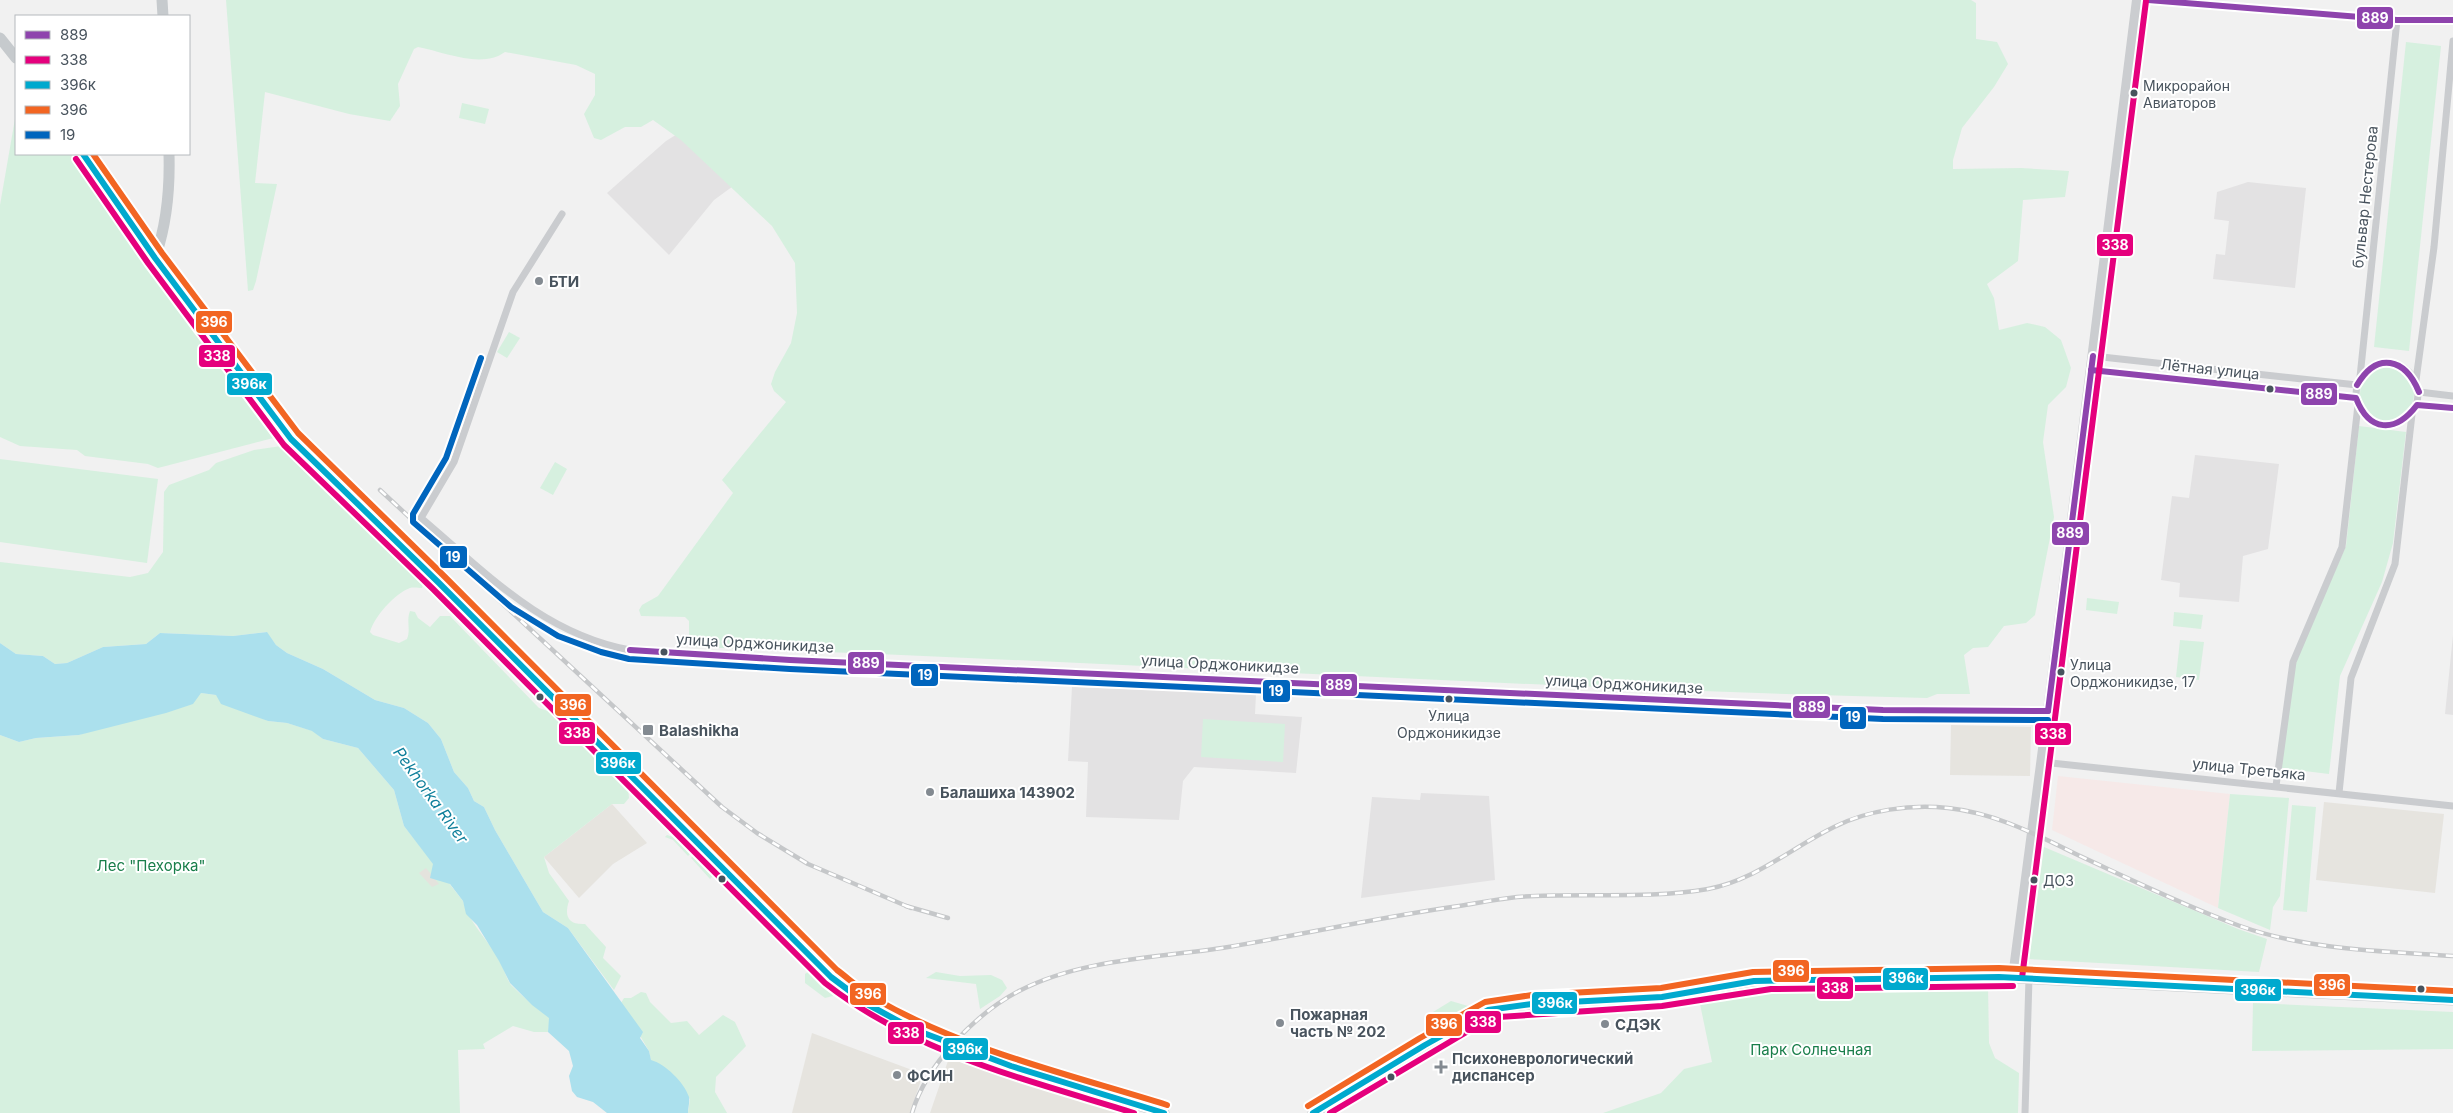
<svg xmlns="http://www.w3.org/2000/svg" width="2453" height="1113" font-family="Inter,sans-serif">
	<rect width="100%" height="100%" fill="#f1f1f1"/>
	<g fill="#e6e4df">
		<polygon points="1951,725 2031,727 2030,776 1950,775"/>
		<polygon points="2324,802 2444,814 2435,893 2316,880"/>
		<polygon points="612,804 647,843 613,864 579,898 544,857"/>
		<polygon points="812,1033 923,1074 910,1113 792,1113"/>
		<polygon points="949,1058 1126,1113 930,1113"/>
	</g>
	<g fill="#e3e2e3">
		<polygon points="754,86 785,148 714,200 669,255 607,193 666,141"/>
		<polygon points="2248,182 2306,188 2295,288 2213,279 2216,254 2225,255 2229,221 2214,219 2217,192"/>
		<polygon points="2195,455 2279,464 2268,549 2243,556 2239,602 2179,597 2180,583 2161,580 2172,496 2189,498"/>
		<polygon points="2453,635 2453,715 2445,714"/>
		<polygon points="1072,687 1256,694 1255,714 1302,717 1296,773 1194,767 1183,781 1179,820 1086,817 1088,762 1068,761"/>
		<polygon points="1421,793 1489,796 1495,880 1361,898 1372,797 1420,800"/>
	</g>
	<polygon fill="#f6e9e8" points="2058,776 2230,794 2218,908 2052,830"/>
	<g fill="#d6f0df">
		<path d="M226,0h1745l5,3v36l21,3 11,22 -14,23 -32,41 -9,32v9l68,-1 48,3 -4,26 -42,3 -5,61 -31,23 7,14 5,32 28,-7 18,4 16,13 10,28 -5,19 -18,18 -5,37 11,75 -19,98 -9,8 -22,3 -16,21 -15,1 -9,7 6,39h-33l-10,4c-412,-10 -822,-37 -1234,-51l-4,-5v-21l-4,-4 -44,-1 -2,-6 3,-5 16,-9 75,-103 -11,-13 64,-78 -12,-11 -3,-7 4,-12 16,-29 6,-30 -2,-50 -23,-37 -91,-86 -28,-20 -12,7h-16l-24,13 -7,-2 -10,-24 11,-19v-21l-19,-9 -71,-13c-23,17 -61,0 -87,-5l-4,2 -16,35 2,22 -10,15 -41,-7 -84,-22 -10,91 22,1 -21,97 -3,9 -5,1z"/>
		<polygon points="2406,42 2441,46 2409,351 2374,347"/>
		<polygon points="462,103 489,109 485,124 459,118"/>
		<polygon points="16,113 16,154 71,154 151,266 281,436 158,468 148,464 85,456 77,450 20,446 0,437 0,205"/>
		<polygon points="509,332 520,338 507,358 497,352"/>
		<circle cx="2387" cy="394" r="27"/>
		<polygon points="2359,426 2406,432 2393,543 2382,582 2340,676 2329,774 2281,768 2292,679 2298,655 2346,546"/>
		<path d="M288,445l88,85 23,29 24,25 -1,4c-3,0 -9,-1 -12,0 -15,5 -36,29 -40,44l3,3 26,8 8,-4c4,-10 -1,-18 3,-28l5,1 3,6 12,9 10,-11h10l89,92 15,5 74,75 1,10 -5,6h-12l-68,53 5,16 20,28c-5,15 -1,24 16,23l21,23 -3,11 18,18 -7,14 -46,-62 -25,-16 -48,-82 -11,-23 -10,-6 -6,-13 -14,-16 -13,-33 -13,-16 -24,-15 -29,-8 -52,-31 -36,-16 -11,-8 -10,-13 -33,4 -73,-3 -14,11 -43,3 -36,16 -12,1 -12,-8 -27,-2 -16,-11v-81l130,15 18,-4 15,-21 1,-60 5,-7 40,-15 7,-7 38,-13z"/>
		<polygon points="0,459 158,479 147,563 0,542"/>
		<polygon points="555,462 567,469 553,495 540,488"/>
		<polygon points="2087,598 2119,602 2117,614 2086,610"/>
		<polygon points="2174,612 2203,615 2201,629 2173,626"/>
		<polygon points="2180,640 2204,642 2199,680 2176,677"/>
		<path d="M201,693l15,2 52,26 19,2 26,8 10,8 35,9 36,42 10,36 59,75c5,20 26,40 36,59 5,8 7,18 12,25 12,12 25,23 39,33l-2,14h-14l-21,-6 -30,18 2,5 -27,1 2,63h-460v-378l19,7 17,-4 43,-3z"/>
		<polygon points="1203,719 1285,724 1283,762 1201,757"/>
		<polygon points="2230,794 2289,798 2280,896 2273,907 2270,930 2218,908"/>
		<polygon points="2292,805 2316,807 2307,912 2283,910"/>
		<polygon points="667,835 673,837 691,853 688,856 673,840 665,837"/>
		<polygon points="2044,847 2238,929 2267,939 2259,972 2029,959"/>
		<polygon points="693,856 713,876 710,879 691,858"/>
		<polygon points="809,971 829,988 833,996 825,998 805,983 805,974"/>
		<polygon points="936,972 960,976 991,975 1002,980 1007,988 1000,996 980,1009 976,984 926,978"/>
		<polygon points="1778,984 1988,985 1989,1043 1995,1058 2019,1073 2018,1113 1603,1113 1661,1093 1684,1069 1712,1062 1700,1004 1720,1001 1719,992"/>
		<polygon points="641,992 646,993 650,1002 671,1023 687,1021 699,1035 723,1015 735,1022 746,1046 716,1077 715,1092 727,1113 688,1113 690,1099 651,1061 649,1051 621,1003 624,998 631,998"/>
		<polygon points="1451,1001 1468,1006 1469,1010 1433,1032 1430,1032 1433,1012"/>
		<polygon points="2253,1003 2453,1012 2453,1049 2252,1051"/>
	</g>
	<polygon fill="#e4e3dd" points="426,868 439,884 432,887 419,873"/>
	<path fill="#abe0ed" d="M267,632l9,13 11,8 36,16 52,31 29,8 24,15 13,16 13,33 14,16 6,13 10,6 11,23 48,82 25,16 75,104 -3,6 9,13 2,9c14,4 33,22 38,37 1,5 -1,11 -1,16h-81l-14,-11 -16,-5 -5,-6 -3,-15 4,-10 -4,-15 -21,-19 1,-14 -17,-13 -22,-22 -11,-22 -22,-36 -11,-11 -3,-13 -13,-17 -20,-6 3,-14 -29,-38 -10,-36 -36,-42 -35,-9 -11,-8 -25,-8 -19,-2 -47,-17 -5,-9 -15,-2 -8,11 -27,9 -87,22 -43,3 -17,4 -19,-7v-92l16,11 27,2 12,8 12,-1 36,-16 43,-3 14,-11 73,3z"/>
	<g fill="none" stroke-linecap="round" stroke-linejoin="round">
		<g stroke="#cacccf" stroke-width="7">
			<polyline points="2148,0 2397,20 2453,20"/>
			<path d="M562,214l-49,78 -59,170 -33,56c65,55 122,116 209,132l160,10 138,5 955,45 165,1"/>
			<polyline points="2093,356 2357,385"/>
			<circle cx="2387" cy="394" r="31"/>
			<polyline points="2091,370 2356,398"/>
			<polyline points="2360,377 2397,20"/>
			<polyline points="2416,380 2434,247 2453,41"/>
			<polyline points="2419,392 2453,396"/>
			<polyline points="2417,405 2453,408"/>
			<polyline points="2042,762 2453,806"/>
			<polyline points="2276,786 2293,662 2342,547 2358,405"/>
			<polyline points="2339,793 2351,678 2395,564 2412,414"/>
			<polyline points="2025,1113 2029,978"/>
		</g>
		<polyline stroke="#cbcdd0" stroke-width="10" points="2013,977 2048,711 2137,0"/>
		<g stroke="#c6cacd" stroke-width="11">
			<polyline points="162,0 163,16"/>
			<polyline points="0,38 16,58"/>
			<polyline points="83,154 155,258 291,439 439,583 831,977 867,1004 913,1029 1011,1066 1164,1113"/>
			<path d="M155,258c12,-34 15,-68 14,-104"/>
			<polyline points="1313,1113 1425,1045 1488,1010 1532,1004 1662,997 1754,981 1999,977 2453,1000"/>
		</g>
		<g stroke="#c5c7c9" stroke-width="4.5">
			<g id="rail">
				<polyline points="380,490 722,807 757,833 808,864 911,908"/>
				<polyline points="906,906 948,918"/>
				<path d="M912,1113c14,-48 63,-99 107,-122 62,-32 136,-33 203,-43 79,-13 158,-31 237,-42 19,-3 39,-7 58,-9 63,-5 128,3 191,-8 48,-9 83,-41 126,-62 34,-17 76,-23 114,-19 48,5 89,27 132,48 52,24 105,50 160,70 68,24 141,25 213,30"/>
			</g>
		</g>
		<use href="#rail" stroke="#fff" stroke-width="2.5" stroke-dasharray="8" stroke-linecap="butt"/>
		<g stroke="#fff" stroke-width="10">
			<g id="bus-1">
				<polyline points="2148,0 2397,20 2453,20"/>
				<path d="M2091,370l265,28c13,34 39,36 61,7l36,3"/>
				<path d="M2357,385c20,-34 48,-27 62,7"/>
				<polyline points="630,650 790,660 1883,710 2048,711"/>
				<polyline points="2048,711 2093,356"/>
			</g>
		</g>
		<g stroke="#fff" stroke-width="10">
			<g id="bus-2">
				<path d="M76,159l72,104 136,182 149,144 392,394c89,70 203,97 309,130"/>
				<polyline points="2022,978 2146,1"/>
				<polyline points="1330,1113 1485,1021 1499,1017 1662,1006 1771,989 2013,986"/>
			</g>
		</g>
		<g stroke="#fff" stroke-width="10">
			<g id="bus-3">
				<polyline points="83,154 155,258 291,439 439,583 831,977 867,1004 913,1029 1011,1066 1164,1113"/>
				<polyline points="1313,1113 1425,1045 1488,1010 1532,1004 1662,997 1754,981 1999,977 2453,1000"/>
			</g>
		</g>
		<g stroke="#fff" stroke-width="10">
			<g id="bus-4">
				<path d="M93,154l69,99 136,180 147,144 392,393c12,9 24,20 37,28 89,52 194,76 293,107"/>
				<polyline points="1308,1106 1420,1038 1485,1002 1532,995 1661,988 1753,972 1999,968 2453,991"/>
			</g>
		</g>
		<g stroke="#fff" stroke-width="10">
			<polyline id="bus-5" points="481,358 446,458 413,514 413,522 511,607 558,636 601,652 629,659 790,669 1883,719 2048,720"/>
		</g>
		<use href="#bus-1" stroke="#8e44ad" stroke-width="6"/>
		<use href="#bus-2" stroke="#e5007d" stroke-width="6"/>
		<use href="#bus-3" stroke="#00a9ce" stroke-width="6"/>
		<use href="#bus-4" stroke="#f26522" stroke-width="6"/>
		<use href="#bus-5" stroke="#0065bd" stroke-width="6"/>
	</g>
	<g fill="#48535d" stroke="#fff" stroke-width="2">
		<circle cx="2134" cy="93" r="4.5"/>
		<circle cx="2270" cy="389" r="4.5"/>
		<circle cx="664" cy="652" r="4.5"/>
		<circle cx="2061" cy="672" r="4.5"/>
		<circle cx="540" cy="697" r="4.5"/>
		<circle cx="1449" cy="699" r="4.5"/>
		<circle cx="722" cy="879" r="4.5"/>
		<circle cx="2034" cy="880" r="4.5"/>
		<circle cx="2421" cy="989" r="4.5"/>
		<circle cx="1391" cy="1077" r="4.5"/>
	</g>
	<g fill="#838a91" stroke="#fff" stroke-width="2">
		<circle cx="539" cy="281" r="5"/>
		<rect x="642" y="724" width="12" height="12" rx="2.5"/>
		<circle cx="930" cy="792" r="5"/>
		<circle cx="1280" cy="1023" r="5"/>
		<circle cx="1605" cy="1024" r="5"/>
		<path d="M1438.5 1059.5h5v5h5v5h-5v5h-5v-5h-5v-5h5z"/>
		<circle cx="897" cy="1075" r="5"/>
	</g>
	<g text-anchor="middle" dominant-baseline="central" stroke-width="4" stroke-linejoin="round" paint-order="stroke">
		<g font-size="14" fill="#48535d" stroke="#fff" text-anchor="start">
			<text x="2143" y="85">Микрорайон<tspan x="2143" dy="17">Авиаторов</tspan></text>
			<text x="2070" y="664">Улица<tspan x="2070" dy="17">Орджоникидзе, 17</tspan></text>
			<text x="1449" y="715" text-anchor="middle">Улица<tspan x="1449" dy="17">Орджоникидзе</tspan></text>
			<text x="2043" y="880">ДОЗ</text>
		</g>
		<g font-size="15" fill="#48535d" stroke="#fff">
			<text transform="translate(2365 197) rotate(-84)">бульвар Нестерова</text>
			<text transform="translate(2210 369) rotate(6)">Лётная улица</text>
			<text transform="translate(755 643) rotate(3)">улица Орджоникидзе</text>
			<text transform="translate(1220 664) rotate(3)">улица Орджоникидзе</text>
			<text transform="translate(1624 684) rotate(3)">улица Орджоникидзе</text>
			<text transform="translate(2249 769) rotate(6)">улица Третьяка</text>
		</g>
		<g font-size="15" font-weight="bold" fill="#48535d" stroke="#fff" text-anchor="start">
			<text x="549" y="281">БТИ</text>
			<text x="659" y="730">Balashikha</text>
			<text x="940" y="792">Балашиха 143902</text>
			<text x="1290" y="1014">Пожарная<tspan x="1290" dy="17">часть № 202</tspan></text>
			<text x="1615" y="1024">СДЭК</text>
			<text x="1452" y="1058">Психоневрологический<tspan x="1452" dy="17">диспансер</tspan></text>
			<text x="907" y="1075">ФСИН</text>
		</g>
		<g font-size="15" fill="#197e4a" stroke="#fff">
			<text x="151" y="865">Лес "Пехорка"</text>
			<text x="1811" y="1049">Парк Солнечная</text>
		</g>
		<g font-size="16" font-style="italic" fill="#0e7f9b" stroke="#fff">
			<text transform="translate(431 795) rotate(54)">Pekhorka River</text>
		</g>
	</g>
	<g stroke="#fff" stroke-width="2">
		<rect x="2356" y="6" width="38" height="24" rx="5" fill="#8e44ad"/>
		<rect x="2096" y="233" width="38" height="24" rx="5" fill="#e5007d"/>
		<rect x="195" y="310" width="38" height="24" rx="5" fill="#f26522"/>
		<rect x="198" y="344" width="38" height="24" rx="5" fill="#e5007d"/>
		<rect x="226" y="372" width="47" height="24" rx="5" fill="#00a9ce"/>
		<rect x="2300" y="382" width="38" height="24" rx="5" fill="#8e44ad"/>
		<rect x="2051" y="521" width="39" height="25" rx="5" fill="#8e44ad"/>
		<rect x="439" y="545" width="29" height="24" rx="5" fill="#0065bd"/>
		<rect x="847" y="651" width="38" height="24" rx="5" fill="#8e44ad"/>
		<rect x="910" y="663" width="29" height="24" rx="5" fill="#0065bd"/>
		<rect x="1320" y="673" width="38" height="24" rx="5" fill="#8e44ad"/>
		<rect x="1262" y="679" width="29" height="24" rx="5" fill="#0065bd"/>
		<rect x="554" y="693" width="38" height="24" rx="5" fill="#f26522"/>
		<rect x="1792" y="695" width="39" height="24" rx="5" fill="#8e44ad"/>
		<rect x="1839" y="706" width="28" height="24" rx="5" fill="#0065bd"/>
		<rect x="558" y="721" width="38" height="24" rx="5" fill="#e5007d"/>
		<rect x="2034" y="722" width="38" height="24" rx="5" fill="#e5007d"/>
		<rect x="595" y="751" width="47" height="24" rx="5" fill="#00a9ce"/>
		<rect x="1772" y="959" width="38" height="24" rx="5" fill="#f26522"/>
		<rect x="1882" y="967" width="47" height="24" rx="5" fill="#00a9ce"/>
		<rect x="2313" y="973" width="38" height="24" rx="5" fill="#f26522"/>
		<rect x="1816" y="976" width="38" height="24" rx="5" fill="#e5007d"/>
		<rect x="2234" y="978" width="48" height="24" rx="5" fill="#00a9ce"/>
		<rect x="849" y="982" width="38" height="24" rx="5" fill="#f26522"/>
		<rect x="1531" y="991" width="47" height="24" rx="5" fill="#00a9ce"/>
		<rect x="1464" y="1010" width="38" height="24" rx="5" fill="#e5007d"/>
		<rect x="1425" y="1013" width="38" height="24" rx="5" fill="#f26522"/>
		<rect x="887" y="1021" width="38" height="24" rx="5" fill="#e5007d"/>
		<rect x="942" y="1037" width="47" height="24" rx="5" fill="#00a9ce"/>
	</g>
	<g font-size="14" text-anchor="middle" font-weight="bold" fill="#fff">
		<text x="2375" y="23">889</text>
		<text x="2115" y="250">338</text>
		<text x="214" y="327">396</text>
		<text x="217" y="361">338</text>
		<text x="249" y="389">396к</text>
		<text x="2319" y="399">889</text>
		<text x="2070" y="538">889</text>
		<text x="453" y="562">19</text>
		<text x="866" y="668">889</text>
		<text x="925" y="680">19</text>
		<text x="1339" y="690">889</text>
		<text x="1276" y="696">19</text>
		<text x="573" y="710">396</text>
		<text x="1812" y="712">889</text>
		<text x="1853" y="722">19</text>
		<text x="577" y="738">338</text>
		<text x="2053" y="739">338</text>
		<text x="618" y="768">396к</text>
		<text x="1791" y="976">396</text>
		<text x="1906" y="983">396к</text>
		<text x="2332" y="990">396</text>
		<text x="1835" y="993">338</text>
		<text x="2258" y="995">396к</text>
		<text x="868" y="999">396</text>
		<text x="1555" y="1008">396к</text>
		<text x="1483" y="1027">338</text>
		<text x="1444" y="1029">396</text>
		<text x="906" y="1038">338</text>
		<text x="965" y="1054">396к</text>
	</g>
	<rect x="15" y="15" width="175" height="140" fill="#ffffff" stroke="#b6babe"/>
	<rect x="25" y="31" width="25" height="8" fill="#8e44ad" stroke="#b6babe"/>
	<text x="60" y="40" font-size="15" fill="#48535d">889</text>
	<rect x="25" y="56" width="25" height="8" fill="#e5007d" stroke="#b6babe"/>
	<text x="60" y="65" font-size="15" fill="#48535d">338</text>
	<rect x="25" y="81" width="25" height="8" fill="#00a9ce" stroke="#b6babe"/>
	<text x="60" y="90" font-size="15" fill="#48535d">396к</text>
	<rect x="25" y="106" width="25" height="8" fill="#f26522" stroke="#b6babe"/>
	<text x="60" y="115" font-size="15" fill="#48535d">396</text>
	<rect x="25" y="131" width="25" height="8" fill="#0065bd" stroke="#b6babe"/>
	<text x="60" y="140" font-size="15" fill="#48535d">19</text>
</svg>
